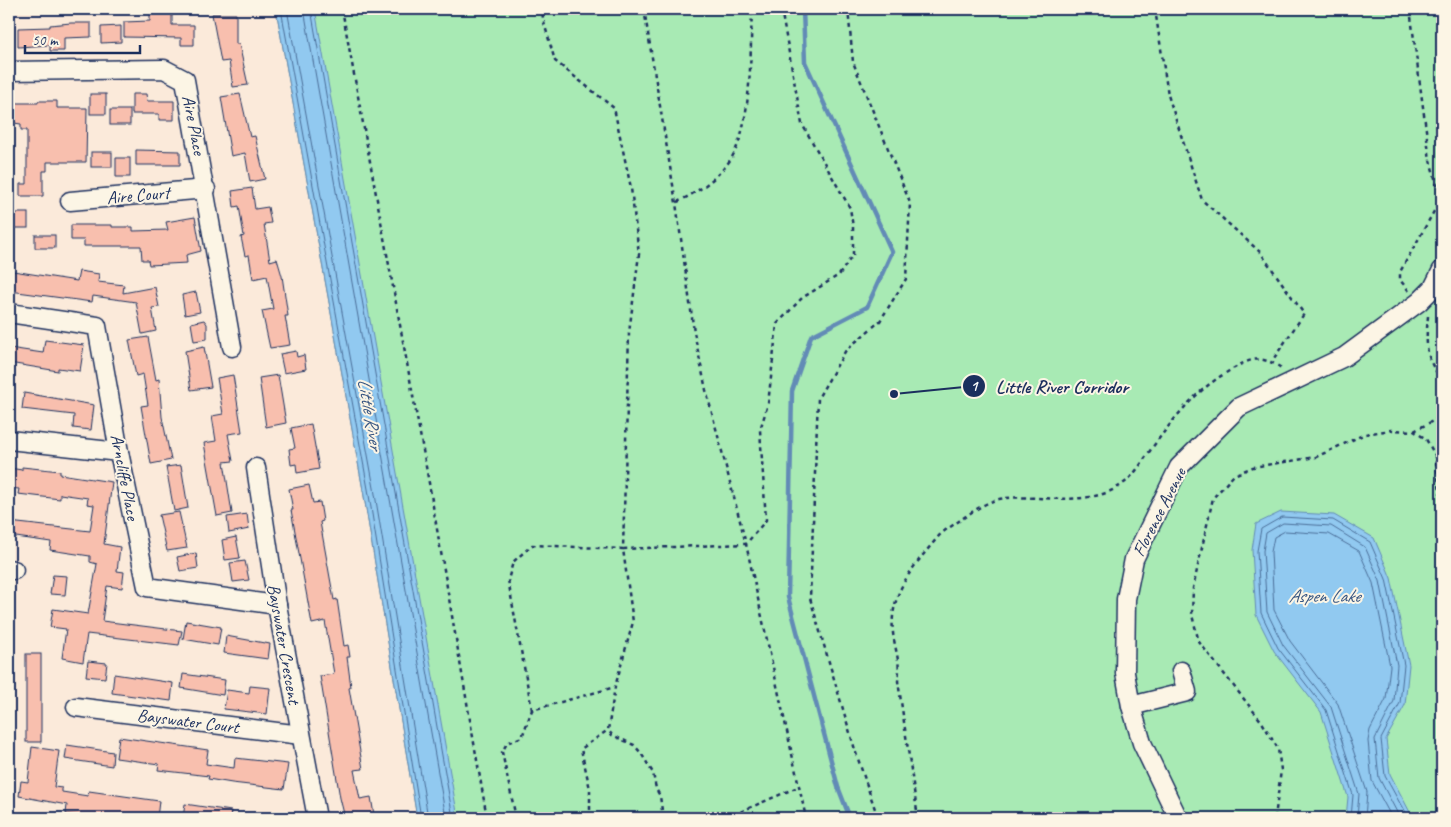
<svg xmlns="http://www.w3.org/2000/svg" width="1451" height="827" font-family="Caveat,sans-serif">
	<rect width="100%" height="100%" fill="#fbeada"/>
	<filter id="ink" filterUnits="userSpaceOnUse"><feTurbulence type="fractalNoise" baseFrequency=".02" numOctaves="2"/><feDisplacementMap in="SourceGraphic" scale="10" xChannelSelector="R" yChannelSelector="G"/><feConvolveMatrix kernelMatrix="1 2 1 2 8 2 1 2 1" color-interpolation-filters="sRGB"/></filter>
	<g filter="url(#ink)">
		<polygon fill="#a8eab4" stroke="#628c89" points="276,9 1442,9 1442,270 1433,288 1442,297 1442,818 417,818 363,490"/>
		<g fill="#91c9f0" stroke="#628bb6">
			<polygon points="276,9 315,9 458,818 417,818 363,490"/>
			<polygon points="1281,512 1334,515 1374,538 1391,578 1409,665 1405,705 1386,739 1390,774 1413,818 1346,818 1348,797 1321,712 1274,651 1256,615 1252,550 1256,524"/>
		</g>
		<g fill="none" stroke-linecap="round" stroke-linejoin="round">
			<g stroke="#4a6d98" stroke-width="1">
				<polyline points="281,9 368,489 421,818"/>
				<polyline points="287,9 374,488 428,818"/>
				<polyline points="304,9 446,818"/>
				<polyline points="311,9 453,818"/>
				<polyline points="1351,818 1353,795 1326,710 1278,648 1261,613 1257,551 1261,529 1282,517 1333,520 1370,542 1386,579 1404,665 1400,703 1381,739 1385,776 1408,818"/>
				<polyline points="1357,818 1359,794 1331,707 1283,645 1267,612 1263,551 1266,533 1283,523 1331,526 1365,547 1380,581 1397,665 1394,701 1375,739 1379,778 1400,818"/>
				<polyline points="1365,818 1367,792 1338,704 1290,641 1274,610 1271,552 1274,537 1285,531 1329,534 1359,551 1373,583 1390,666 1386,699 1370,730 1368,741 1372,781 1392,818"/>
			</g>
			<polyline stroke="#628bb6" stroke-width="4.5" points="803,9 805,62 892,252 867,307 811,336 792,391 788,597 838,787 850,818"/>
		</g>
		<g fill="#f8bfae" stroke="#1b2f5e">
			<polygon points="150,13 172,13 172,25 194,25 194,45 181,45 181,38 124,37 124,22 150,21"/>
			<polygon points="212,14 236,14 236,44 239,44 248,85 233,87 229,61 221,62"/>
			<polygon points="71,23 91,23 91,37 64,38 64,51 50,51 50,45 18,47 18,28 50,27 50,25"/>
			<polygon points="121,26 121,42 101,43 101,27"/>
			<rect x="90" y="94" width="16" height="20"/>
			<polygon points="132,94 146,94 147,101 174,101 174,120 159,120 159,114 132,114"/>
			<polygon points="240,94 250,137 255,136 265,179 250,182 245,153 231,156 221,97"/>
			<polygon points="38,101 57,101 57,108 87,108 86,162 47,162 47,171 43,171 43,196 20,196 20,184 27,184 27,130 21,130 21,124 14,123 14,103 38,103"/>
			<rect x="110" y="110" width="20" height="15"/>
			<polygon points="136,150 180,151 180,165 136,165"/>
			<rect x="91" y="152" width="21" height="15"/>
			<rect x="116" y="158" width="14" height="19"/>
			<polygon points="252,188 255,209 268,207 271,223 264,224 270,261 277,259 282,276 288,316 285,316 290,345 270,348 262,311 273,309 267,276 253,279 249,255 245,256 241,237 244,236 239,206 234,207 232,191"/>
			<rect x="9" y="213" width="19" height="15"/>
			<polygon points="195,217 201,251 186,255 187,263 149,265 148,260 142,260 141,246 84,246 84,240 71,240 71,225 112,225 112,227 133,227 133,231 168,230 166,222"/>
			<rect x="35" y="235" width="20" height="13"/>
			<polygon points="13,271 77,281 79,271 99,274 98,282 124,285 123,293 155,287 159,307 152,308 156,331 142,334 136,302 93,296 92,302 10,291"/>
			<polygon points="196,292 200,312 185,315 182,295"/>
			<polygon points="204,320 207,324 207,339 194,341 191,323"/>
			<polygon points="148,337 156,380 159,379 162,417 171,460 151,464 141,406 148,405 143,374 136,376 129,340"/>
			<polygon points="45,340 84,345 80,371 58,368 58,371 9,363 9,348 43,353"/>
			<polygon points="204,347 211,387 191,390 185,351"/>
			<polygon points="296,351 297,357 304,355 306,369 284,373 280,354"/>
			<polygon points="233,375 242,432 228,434 233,461 224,462 232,513 217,516 204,443 216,441 212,416 223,414 217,378"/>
			<polygon points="278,375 286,423 266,427 259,378"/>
			<polygon points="24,393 94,405 91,430 73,428 74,415 22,409"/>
			<polygon points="311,424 319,469 297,473 296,464 291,465 289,449 295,448 291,428"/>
			<polygon points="181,465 188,508 174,511 166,467"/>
			<polygon points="22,467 60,471 60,474 112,482 104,544 120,547 117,571 124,572 122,588 107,586 102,621 182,631 179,645 87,634 83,662 62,658 66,629 50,627 53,609 88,614 97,564 90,562 90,556 50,550 51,542 9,536 9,522 90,531 94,505 87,504 88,498 60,494 60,499 18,494 19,489 9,488 9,468 22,470"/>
			<polygon points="309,485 313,503 320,502 323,521 320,522 334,600 337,599 344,646 348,645 350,657 347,657 351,687 349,688 363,769 354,770 360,799 371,797 374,815 359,818 345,818 340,798 320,676 334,674 325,621 312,624 291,510 293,510 289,489"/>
			<polygon points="179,512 187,548 167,551 159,515"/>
			<polygon points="247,514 249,529 229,533 227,517"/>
			<polygon points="236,537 240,558 225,560 222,540"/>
			<polygon points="196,553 198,568 180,571 177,557"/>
			<polygon points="245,561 249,580 233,582 230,563"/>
			<polygon points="53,575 67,576 65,595 50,594"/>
			<polygon points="186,621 221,627 218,645 183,639"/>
			<polygon points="226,636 270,644 268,659 224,653"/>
			<rect x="26" y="654" width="15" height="88"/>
			<polygon points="88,661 107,663 105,678 86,676"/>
			<polygon points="114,674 173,683 171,701 112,693"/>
			<polygon points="183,674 225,680 223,695 181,688"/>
			<polygon points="250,686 270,688 267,714 224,709 227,690 249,693"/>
			<polygon points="119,737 208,750 206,764 234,768 235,758 288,764 284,789 232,783 208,779 209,776 158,770 159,764 116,758"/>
			<polygon points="67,745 113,752 112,766 65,759"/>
			<polygon points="32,747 59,751 54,787 62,788 62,792 88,796 89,791 159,801 157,818 102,818 66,814 67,805 19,796 21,781 28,782"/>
			<polygon points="185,804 231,811 230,818 183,818"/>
		</g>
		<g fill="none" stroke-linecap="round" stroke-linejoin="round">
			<g stroke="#1b2f5e" stroke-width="21">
				<g id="minor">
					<polyline points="9,71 164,69 185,80 232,347"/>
					<polyline points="70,201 206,189"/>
					<polyline points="9,313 97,326 119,452 147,587 277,605"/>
					<polyline points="9,440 119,452"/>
					<polyline points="256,468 277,605 317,818"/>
					<polyline points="9,569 14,570"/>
					<polyline points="1131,706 1187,692 1181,671"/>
					<polyline points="76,707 301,735"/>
					<polyline points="1178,818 1142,743 1131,706 1125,673 1126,599 1134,559 1179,467 1239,407 1344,357 1419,302 1433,288 1442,270"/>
				</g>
			</g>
			<g stroke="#1b2f5e" stroke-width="2.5" stroke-dasharray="4 4" stroke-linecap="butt">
				<polyline points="342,9 429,483 487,818"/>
				<polyline points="644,9 676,203 694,332 706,390 746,544 806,818"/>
				<polyline points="848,9 853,62 910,203 906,279 880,321 846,350 818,398 810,598 856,753 878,818"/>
				<polyline points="1155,9 1168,95 1202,200 1260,252 1304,314 1272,361"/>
				<polyline points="1410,9 1430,160 1441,200"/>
				<path d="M677,202c19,-9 37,-21 51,-39 25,-32 22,-114 24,-154"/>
				<polyline points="1409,291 1400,280 1400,272 1442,197"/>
				<path d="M1428,316c-2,23 -4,45 14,62"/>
				<polyline points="1414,431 1442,416"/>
				<polyline points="1437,452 1442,421"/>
				<polyline points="532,710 508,580 513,562 532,545 623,549 629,333 639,254 631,188 614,108 555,61 543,19 542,9"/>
				<polyline points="516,818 502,752 507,743 522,737 532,710 615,687"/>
				<polyline points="590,818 590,789 581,749 608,730"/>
				<polyline points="663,818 660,796 656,789 653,773 641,753 634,745 612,735 608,730 615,687 633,622 623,549 746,544 766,520 760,430 768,404 777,324 802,298 839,275 853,255 853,227 850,208 802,124 781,9"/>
				<polyline points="726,818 800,786"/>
				<path d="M918,818l-20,-137c3,-18 -3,-31 -5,-48 -4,-41 21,-67 45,-96 5,-6 14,-11 21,-16 13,-9 30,-22 47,-23 36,-3 86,10 118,-15 11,-8 20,-24 28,-35 23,-31 43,-57 77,-77 22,-13 31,-17 54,-2"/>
				<polyline points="1275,818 1281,770 1278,749 1262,722 1199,642 1192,615 1193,588 1213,498 1234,475 1253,467 1316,457 1365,434 1391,430 1414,431 1426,439 1435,455 1442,507"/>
			</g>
			<use href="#minor" stroke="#fcf5e5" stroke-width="18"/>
		</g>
	</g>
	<g text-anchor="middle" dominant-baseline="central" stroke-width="4" stroke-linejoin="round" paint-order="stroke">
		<g font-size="18" fill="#1b2f5e" stroke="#fcf5e5">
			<text transform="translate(194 125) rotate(79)">Aire Place</text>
			<text transform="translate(138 195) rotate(-5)">Aire Court</text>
			<text transform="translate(125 477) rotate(79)">Arncliffe Place</text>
			<text transform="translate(1159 512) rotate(-63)">Florence Avenue</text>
			<text transform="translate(284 644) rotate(80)">Bayswater Crescent</text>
			<text transform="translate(188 721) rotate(7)">Bayswater Court</text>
		</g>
		<g font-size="19" font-style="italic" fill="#385682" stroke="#fcf5e5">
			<text transform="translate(370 414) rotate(80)">Little River</text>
			<text x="1324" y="596">Aspen Lake</text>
		</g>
	</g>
	<path fill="none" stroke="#1b2f5e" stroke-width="2" d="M894 394L974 386"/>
	<g fill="#1b2f5e" stroke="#fcf5e5" stroke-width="2">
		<circle cx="894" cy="394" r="5"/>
		<circle cx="974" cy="386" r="12"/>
	</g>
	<g font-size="15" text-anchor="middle" font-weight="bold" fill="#fff">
		<text x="974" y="391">1</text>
	</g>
	<g font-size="19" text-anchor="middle" font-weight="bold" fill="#1b2f5e" stroke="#fcf5e5" stroke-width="4" stroke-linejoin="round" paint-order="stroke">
		<text x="1062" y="393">Little River Corridor</text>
	</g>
	<rect width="1451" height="827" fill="none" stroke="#fcf5e5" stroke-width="30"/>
	<rect x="15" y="15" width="1421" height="797" fill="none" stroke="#1b2f5e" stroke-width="2" filter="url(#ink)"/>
	<path d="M25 45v8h115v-8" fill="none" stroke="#1b2f5e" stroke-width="2.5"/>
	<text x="32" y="45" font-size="15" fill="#1b2f5e" stroke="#fcf5e5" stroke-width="4" paint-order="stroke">50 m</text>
</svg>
